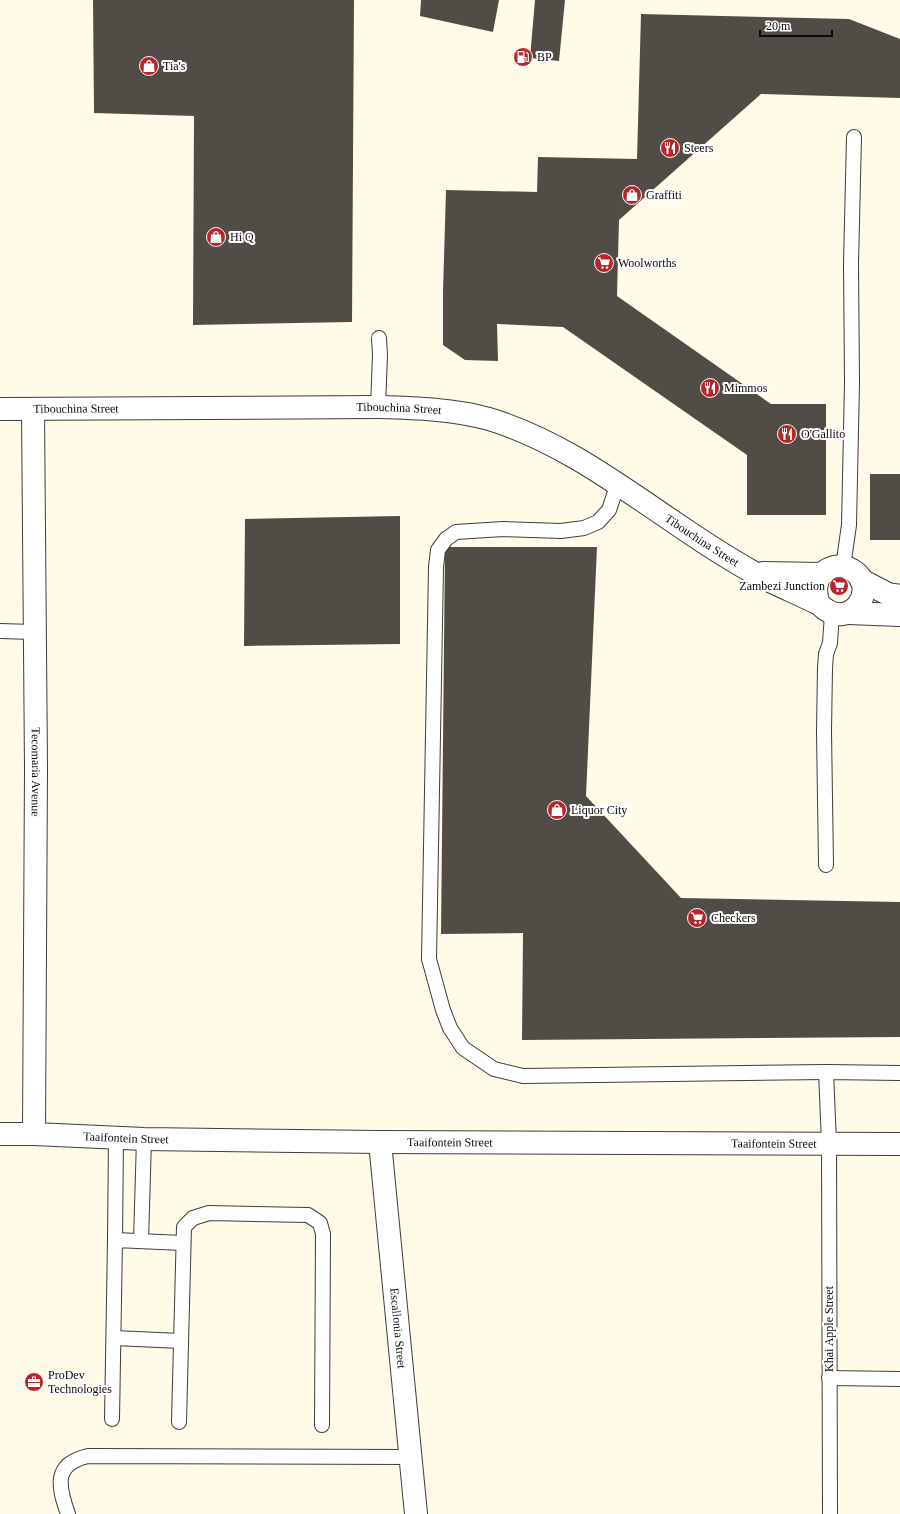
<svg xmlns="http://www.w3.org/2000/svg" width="900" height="1514" font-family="Georgia,serif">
	<rect width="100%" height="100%" fill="#fffbe8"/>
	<g fill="#524c47">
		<polygon points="93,0 354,0 352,322 193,325 194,116 94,113"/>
		<polygon points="421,0 499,0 493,32 420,16"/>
		<polygon points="535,0 565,0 559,61 530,58"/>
		<polygon points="641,14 849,19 900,39 900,98 761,94 619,220 617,296 771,404 826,404 826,515 747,515 747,455 563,327 497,324 498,361 465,360 443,345 443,292 446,190 537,192 538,157 637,159"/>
		<rect x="870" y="474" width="30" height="66"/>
		<polygon points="400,516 400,644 244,646 245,519"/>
		<polygon points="445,547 597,547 586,796 681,898 900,902 900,1037 522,1040 523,933 441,934"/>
	</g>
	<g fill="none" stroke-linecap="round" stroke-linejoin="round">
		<g stroke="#3d3d3d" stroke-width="16">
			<g id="service">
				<polyline points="378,407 380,355 379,338"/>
				<polyline points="618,483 609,510 598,522 584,528 561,531 503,529 456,532 446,539 438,550 436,567 429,959 443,1010 450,1028 463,1048 494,1069 523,1076 826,1072"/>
				<polyline points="843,567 849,525 852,383 851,264 854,137"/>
				<polyline points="0,631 34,632"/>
				<polyline points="826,865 824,731 825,668 826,654 830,643 832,614"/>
				<polyline points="115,1240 116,1138"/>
				<polyline points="141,1241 144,1139"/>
				<polyline points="114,1338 181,1341"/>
				<polyline points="829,1378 900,1379"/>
				<polyline points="112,1419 115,1240 183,1243"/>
				<polyline points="179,1422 184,1227 193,1218 209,1213 308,1215 320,1223 323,1234 322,1425"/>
				<path d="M68,1514c-10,-28 -15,-50 20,-58l322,1"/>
				<polyline points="830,1514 829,1143 826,1072 900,1073"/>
			</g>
		</g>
		<g stroke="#3d3d3d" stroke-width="24">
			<g id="minor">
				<path id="s1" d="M0,409l378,-2c36,1 76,2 111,12 73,22 135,70 198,112 22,15 46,30 69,43 21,11 43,20 63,30 31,31 62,-17 33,-34 -6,-3 -12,-4 -18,-3 -18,5 -21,22 -15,37"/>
				<path id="s2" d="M33,410l3,358 -2,366"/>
				<polyline points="763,573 822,574"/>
				<polyline points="861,580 888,594 900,596"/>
				<polyline points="848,613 900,615"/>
				<path id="s3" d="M0,1134h34l110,5 236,3 520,2"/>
				<path id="s4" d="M380,1142l36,372"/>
			</g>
		</g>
		<use href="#service" stroke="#fff" stroke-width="14"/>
		<use href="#minor" stroke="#fff" stroke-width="22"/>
	</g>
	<defs>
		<g id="fuel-disc" transform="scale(1)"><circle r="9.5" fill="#b72628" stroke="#fff"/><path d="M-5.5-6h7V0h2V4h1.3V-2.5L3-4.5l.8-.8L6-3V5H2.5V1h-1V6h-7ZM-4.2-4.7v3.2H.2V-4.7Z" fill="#fff"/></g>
		<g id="shop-disc" transform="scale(1)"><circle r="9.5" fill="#b72628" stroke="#fff"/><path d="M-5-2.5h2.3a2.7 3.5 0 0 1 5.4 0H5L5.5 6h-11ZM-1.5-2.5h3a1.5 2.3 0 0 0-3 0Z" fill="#fff"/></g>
		<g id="restaurant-disc" transform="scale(1)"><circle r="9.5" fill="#b72628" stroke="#fff"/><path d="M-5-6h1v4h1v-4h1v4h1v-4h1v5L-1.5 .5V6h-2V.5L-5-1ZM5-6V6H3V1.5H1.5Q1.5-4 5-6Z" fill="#fff"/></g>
		<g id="supermarket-disc" transform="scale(1)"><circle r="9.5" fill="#b72628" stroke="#fff"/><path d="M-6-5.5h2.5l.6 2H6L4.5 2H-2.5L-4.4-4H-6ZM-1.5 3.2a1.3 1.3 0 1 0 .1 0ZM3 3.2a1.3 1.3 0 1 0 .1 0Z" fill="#fff"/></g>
		<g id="office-disc" transform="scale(1)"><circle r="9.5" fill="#b72628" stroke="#fff"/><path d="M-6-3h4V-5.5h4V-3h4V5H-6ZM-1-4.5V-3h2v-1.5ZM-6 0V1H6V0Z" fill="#fff"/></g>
	</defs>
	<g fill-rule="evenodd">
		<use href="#fuel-disc" x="523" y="57"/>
		<use href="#shop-disc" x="149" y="66"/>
		<use href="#restaurant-disc" x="670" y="148"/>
		<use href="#shop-disc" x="632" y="195"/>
		<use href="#shop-disc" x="216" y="237"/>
		<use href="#supermarket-disc" x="604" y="263"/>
		<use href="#restaurant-disc" x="710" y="388"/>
		<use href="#restaurant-disc" x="787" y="434"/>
		<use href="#supermarket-disc" x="839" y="586"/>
		<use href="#shop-disc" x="557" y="810"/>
		<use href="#supermarket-disc" x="697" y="918"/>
		<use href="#office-disc" x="34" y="1382"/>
	</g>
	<g text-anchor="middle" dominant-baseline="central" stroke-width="4" stroke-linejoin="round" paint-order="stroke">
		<g font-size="12" fill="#0a0a0a" stroke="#fff" text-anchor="start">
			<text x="537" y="57">BP</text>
			<text x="163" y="66">Tia's</text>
			<text x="684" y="148">Steers</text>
			<text x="646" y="195">Graffiti</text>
			<text x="230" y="237">Hi Q</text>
			<text x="618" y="263">Woolworths</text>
			<text x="724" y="388">Mimmos</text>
			<text x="801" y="434">O'Gallito</text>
			<text x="825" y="586" text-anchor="end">Zambezi Junction</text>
			<text x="571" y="810">Liquor City</text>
			<text x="711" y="918">Checkers</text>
			<text x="48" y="1375">ProDev<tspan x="48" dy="14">Technologies</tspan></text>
		</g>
		<g font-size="12" fill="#0a0a0a" stroke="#fff">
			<text stroke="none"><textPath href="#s1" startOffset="76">Tibouchina Street</textPath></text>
			<text stroke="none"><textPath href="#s1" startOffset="399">Tibouchina Street</textPath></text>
			<text stroke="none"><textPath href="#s1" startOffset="736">Tibouchina Street</textPath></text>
			<text stroke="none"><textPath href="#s2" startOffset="362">Tecomaria Avenue</textPath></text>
			<text stroke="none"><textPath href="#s3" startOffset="126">Taaifontein Street</textPath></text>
			<text stroke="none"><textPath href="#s3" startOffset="450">Taaifontein Street</textPath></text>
			<text stroke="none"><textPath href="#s3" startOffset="774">Taaifontein Street</textPath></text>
			<text stroke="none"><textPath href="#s4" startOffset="187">Escallonia Street</textPath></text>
			<text transform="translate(829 1329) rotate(-90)">Khai Apple Street</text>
		</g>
	</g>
	<path d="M760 30v6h72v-6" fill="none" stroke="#0a0a0a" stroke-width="2"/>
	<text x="766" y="30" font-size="12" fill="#0a0a0a" stroke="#ffffff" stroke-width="3" paint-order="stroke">20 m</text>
</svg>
